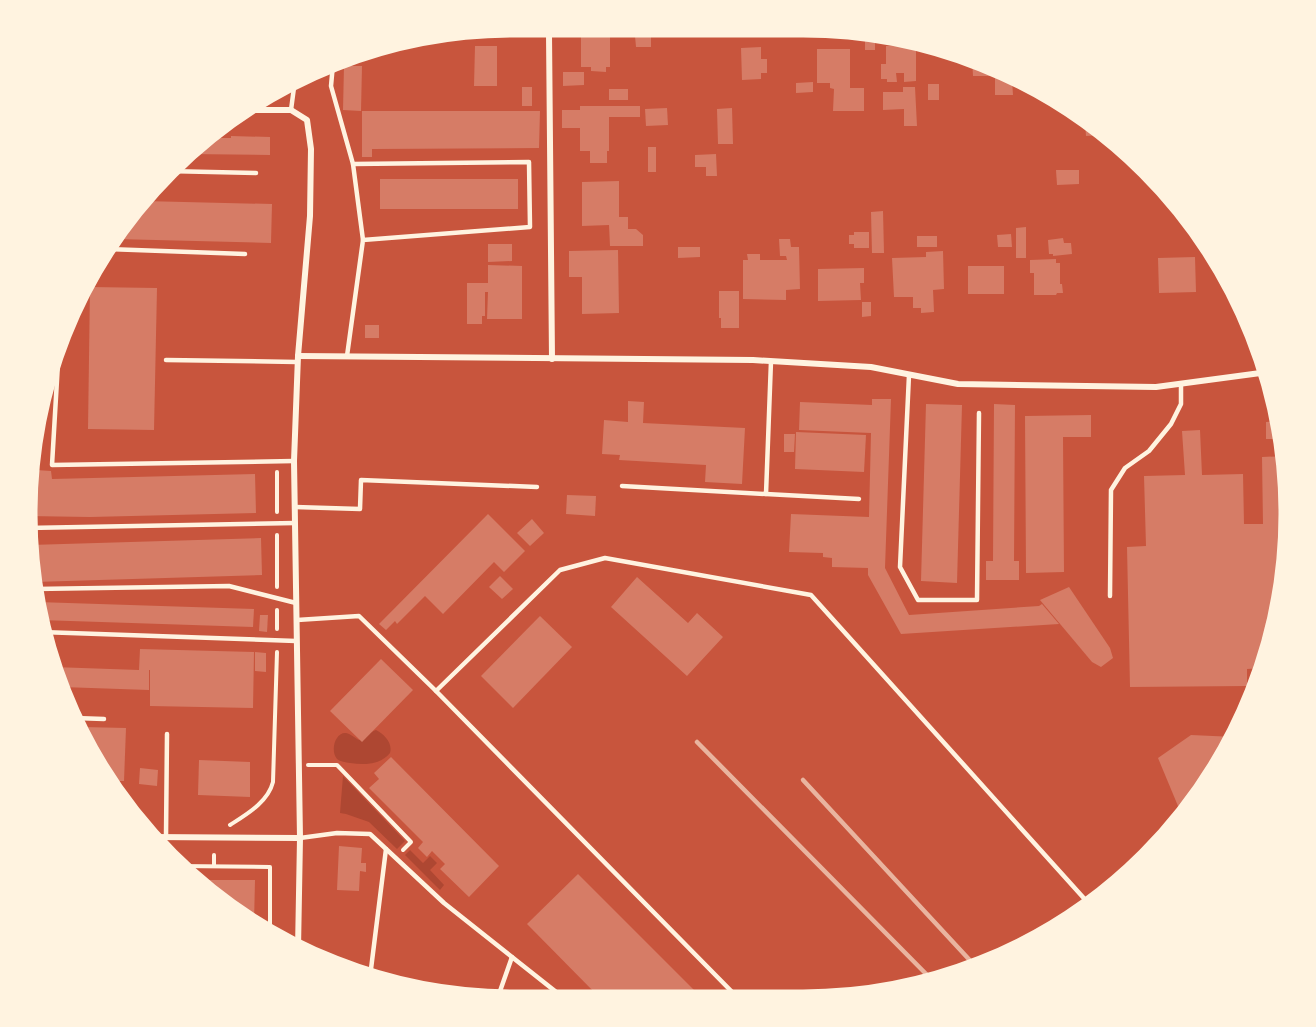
<svg xmlns="http://www.w3.org/2000/svg" width="1316" height="1027" font-family="Commissioner,sans-serif">
	<rect width="100%" height="100%" fill="#c8553d"/>
	<g fill="#ae4732">
		<path d="M376,730c8,4 17,13 14,23 -10,12 -25,12 -40,10 -5,-1 -9,-1 -13,-4 -7,-8 -2,-27 9,-26 5,1 9,5 13,7 6,-1 10,-8 17,-10z"/>
		<polygon points="343,776 405,841 397,849 369,822 346,814 340,813"/>
		<polygon points="410,850 423,863 430,856 437,863 430,870 444,885 440,890 405,855"/>
	</g>
	<g fill="#d67c66">
		<polygon points="581,36 610,36 610,67 606,67 606,72 591,71 591,67 581,67"/>
		<polygon points="635,36 651,36 651,47 636,47"/>
		<rect x="865" y="36" width="10" height="14"/>
		<polygon points="475,46 497,46 497,86 474,86"/>
		<polygon points="886,46 916,46 916,81 904,82 904,73 896,73 897,82 887,82 887,79 881,79 881,64 886,64"/>
		<polygon points="761,47 761,59 767,59 767,73 761,73 761,79 742,80 741,48"/>
		<polygon points="817,49 850,49 850,88 864,88 864,111 833,111 834,89 830,88 830,83 817,83"/>
		<polygon points="972,58 1012,80 1013,95 995,95 995,76 973,76"/>
		<polygon points="344,66 362,66 361,111 343,110"/>
		<polygon points="563,72 584,72 584,85 563,86"/>
		<polygon points="813,82 813,92 796,93 796,83"/>
		<rect x="928" y="84" width="11" height="16"/>
		<rect x="522" y="87" width="10" height="19"/>
		<polygon points="903,87 915,87 917,126 904,126 904,109 883,110 883,92 903,92"/>
		<rect x="609" y="89" width="19" height="11"/>
		<polygon points="580,106 640,106 640,117 609,117 609,151 607,151 607,163 590,163 590,151 580,151 580,128 562,128 562,110 580,110"/>
		<polygon points="667,108 668,125 646,126 645,109"/>
		<polygon points="732,108 733,144 718,144 717,109"/>
		<polygon points="362,111 540,111 539,148 372,149 372,157 362,157"/>
		<polygon points="1085,119 1102,129 1103,135 1086,136"/>
		<polygon points="212,135 213,135 213,138 231,138 231,136 270,137 270,155 187,154"/>
		<rect x="648" y="147" width="8" height="25"/>
		<polygon points="716,154 717,176 706,176 706,167 695,167 695,155"/>
		<polygon points="1056,170 1079,170 1079,184 1057,185"/>
		<rect x="380" y="179" width="138" height="30"/>
		<polygon points="619,181 619,217 628,217 628,229 636,229 643,235 643,246 610,246 609,225 582,226 582,182"/>
		<polygon points="143,201 272,204 271,243 115,239"/>
		<polygon points="883,211 884,253 872,253 871,212"/>
		<polygon points="1026,227 1026,258 1016,258 1016,228"/>
		<polygon points="854,232 869,232 869,248 854,248 854,244 849,244 849,235 854,235"/>
		<polygon points="1011,234 1012,247 998,247 997,235"/>
		<rect x="917" y="236" width="20" height="11"/>
		<polygon points="1063,238 1064,243 1071,243 1072,254 1053,256 1053,254 1049,254 1048,240"/>
		<polygon points="779,239 790,239 791,247 799,247 800,289 786,290 786,300 743,299 743,260 748,260 747,254 760,254 760,260 787,260 786,256 780,256"/>
		<polygon points="488,244 512,244 512,261 488,262"/>
		<polygon points="678,247 700,247 700,257 678,258"/>
		<polygon points="618,250 619,313 582,314 582,277 569,277 569,251"/>
		<polygon points="943,251 944,289 933,290 934,312 921,313 921,308 913,308 913,297 894,297 892,258 926,257 926,252"/>
		<polygon points="1195,257 1196,292 1159,293 1158,258"/>
		<polygon points="1056,259 1056,263 1060,263 1060,284 1062,284 1063,293 1057,293 1056,295 1034,295 1034,273 1030,273 1030,260"/>
		<polygon points="488,265 522,266 522,319 487,319 488,292 485,292 485,316 482,316 482,324 467,324 467,283 488,283"/>
		<rect x="968" y="266" width="36" height="28"/>
		<polygon points="864,268 864,283 860,283 861,300 818,301 818,269"/>
		<polygon points="91,270 94,270 93,286 84,286"/>
		<polygon points="90,287 157,288 154,430 88,429"/>
		<polygon points="719,291 739,291 739,328 721,328 721,318 719,318"/>
		<polygon points="862,302 871,302 871,316 862,317"/>
		<rect x="365" y="325" width="14" height="13"/>
		<polygon points="872,399 891,399 885,568 909,615 1039,606 1042,604 1059,624 901,634 868,575 868,568 832,567 832,558 823,557 823,553 789,552 791,514 869,517 871,433 799,430 800,402 872,405"/>
		<polygon points="628,401 644,402 643,423 745,428 742,484 705,482 706,465 619,460 620,455 602,454 604,420 628,422"/>
		<polygon points="926,404 962,405 957,583 921,581"/>
		<polygon points="994,404 1015,405 1014,561 1019,561 1019,580 986,580 986,561 993,561"/>
		<polygon points="1091,415 1091,437 1063,437 1064,572 1026,573 1025,416"/>
		<polygon points="1280,421 1281,439 1266,439 1266,422"/>
		<polygon points="37,426 39,426 36,470 51,471 52,479 255,474 256,513 90,517 26,516"/>
		<polygon points="1200,430 1202,475 1243,474 1244,524 1263,524 1262,457 1287,456 1289,545 1274,639 1263,668 1247,669 1247,686 1130,687 1127,547 1146,546 1144,476 1185,475 1182,431"/>
		<polygon points="796,432 866,435 864,472 795,469"/>
		<polygon points="784,434 795,434 794,452 784,452"/>
		<polygon points="567,495 596,496 595,516 566,514"/>
		<polygon points="488,514 525,551 504,572 494,562 443,614 425,596 397,624 395,621 386,630 379,624"/>
		<polygon points="532,519 544,533 530,546 517,533"/>
		<polygon points="261,538 262,575 34,582 30,545"/>
		<polygon points="500,576 513,589 502,599 489,587"/>
		<polygon points="637,577 688,623 697,613 723,637 687,676 611,607"/>
		<polygon points="1069,587 1110,648 1113,658 1101,667 1092,662 1040,600"/>
		<polygon points="37,602 254,609 253,627 40,620"/>
		<polygon points="260,615 268,615 267,632 259,631"/>
		<polygon points="540,616 572,647 513,708 481,676"/>
		<polygon points="140,649 254,652 253,708 150,706 150,670 149,670 149,690 62,687 53,667 139,670"/>
		<polygon points="255,652 266,653 266,672 255,671"/>
		<polygon points="381,659 413,690 362,742 330,711"/>
		<polygon points="82,727 126,728 124,781 109,781 91,758 82,737"/>
		<polygon points="1191,735 1235,737 1190,810 1183,818 1158,758"/>
		<polygon points="391,757 499,866 469,897 440,869 445,864 432,851 427,857 418,848 423,842 369,788 379,779 374,773"/>
		<polygon points="199,760 250,762 250,797 198,795"/>
		<polygon points="140,768 158,770 157,786 139,784"/>
		<polygon points="339,846 362,848 361,863 366,863 366,872 360,871 359,891 337,890"/>
		<polygon points="578,874 702,998 598,996 527,924"/>
		<polygon points="194,880 255,880 254,923 249,923 242,919"/>
	</g>
	<g fill="none" stroke-linecap="round" stroke-linejoin="round">
		<g stroke="#fff3e0" stroke-width="4">
			<polyline points="277,512 277,472"/>
			<polyline points="277,587 277,535"/>
			<polyline points="277,629 277,610"/>
			<polyline points="308,765 337,765 411,842 403,850"/>
			<path d="M230,825c17,-11 38,-23 43,-43l4,-130"/>
			<polyline points="178,866 270,867 270,934"/>
			<polyline points="214,866 214,855"/>
		</g>
		<g stroke="#fff3e0" stroke-width="4.5">
			<polyline points="333,64 331,86 353,164 529,162 530,227 363,240 347,356"/>
			<polyline points="291,110 295,80"/>
			<polyline points="353,164 363,240"/>
			<polyline points="166,171 256,173"/>
			<polyline points="107,249 245,254"/>
			<polyline points="59,346 52,465 294,461"/>
			<polyline points="166,360 297,362"/>
			<polyline points="909,375 900,567 918,600 977,600 979,413"/>
			<polyline points="622,486 766,494 771,361"/>
			<polyline points="766,494 859,499"/>
			<polyline points="295,507 360,509 361,480 537,487"/>
			<polyline points="27,528 295,523"/>
			<polyline points="35,589 229,586 296,603"/>
			<polyline points="1110,596 1111,490 1125,468 1149,451 1171,424 1181,404 1181,384"/>
			<polyline points="297,620 359,616 436,691 560,570 605,558 811,595 1090,905"/>
			<polyline points="41,632 296,641"/>
			<polyline points="436,691 739,999"/>
			<polyline points="75,718 104,719"/>
			<polyline points="166,837 167,734"/>
			<polyline points="300,838 337,833 370,834 444,903 560,995"/>
			<polyline points="370,977 386,849"/>
			<polyline points="499,994 512,957"/>
		</g>
		<g stroke="#fff3e0" stroke-width="6">
			<polyline points="245,110 291,110 307,120 311,149 310,216 298,356 294,461 300,838 298,949"/>
			<polyline points="298,356 753,360 871,367 958,384 1156,387 1268,372"/>
			<polyline points="552,359 549,34 554,26"/>
			<polyline points="152,837 300,838"/>
		</g>
		<g stroke="#e9b49f" stroke-width="4.5">
			<polyline points="697,742 933,981"/>
			<polyline points="803,780 977,968"/>
		</g>
	</g>
	<path d="M0 0H1316V1027H0ZM513 36H803A477 477 0 0 1 1280 513V514A477 477 0 0 1 803 991H513A477 477 0 0 1 36 514V513A477 477 0 0 1 513 36Z" fill="#fff3e0" fill-rule="evenodd"/>
	<path fill="none" stroke="#fff3e0" stroke-width="3" d="M513 36H803A477 477 0 0 1 1280 513V514A477 477 0 0 1 803 991H513A477 477 0 0 1 36 514V513A477 477 0 0 1 513 36Z"/>
</svg>
